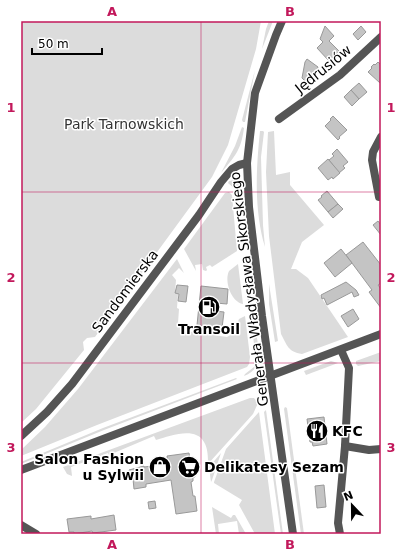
<svg xmlns="http://www.w3.org/2000/svg" width="402" height="555" font-family="'DejaVu Sans',sans-serif">
	<rect width="100%" height="100%" fill="#fff"/>
	<g fill="#dcdcdc">
		<polygon points="21,21 261,21 256,49 228,145 212,177 95,337 87,338 83,342 84,350 36,409 21,423"/>
		<polygon points="269,21 273,21 262,49 266,29"/>
		<polygon points="255,70 245,122 243,122 242,120"/>
		<path d="M242,127l2,1c-3,23 -9,28 -23,45l14,-27z"/>
		<path d="M260,131h3l1,1 -3,25 2,68 2,22c-11,-37 -9,-78 -5,-116z"/>
		<path d="M274,131l2,44 14,-3v13l34,40 -22,17 -11,27h5l12,9 40,59 -46,17c-14,-2 -15,-9 -21,-20l-12,-98 -3,-64 2,-40z"/>
		<polygon points="234,180 239,182 240,185 237,202 236,190 228,183 229,181"/>
		<polygon points="229,192 232,195 237,251 212,267 210,265 206,267 207,270 206,271 203,270 202,264 195,265 196,271 184,249 225,193"/>
		<polygon points="177,259 184,273 179,268 172,275 176,280 175,293 178,294 177,308 179,309 178,323 179,326 186,331 227,337 234,333 239,319 245,316 250,357 249,364 247,367 97,425 21,456 21,450 45,427 78,389"/>
		<polygon points="243,262 246,262 247,264 251,298 248,302"/>
		<path d="M238,264l5,40c-12,-2 -19,-23 -14,-33z"/>
		<polygon points="269,284 278,341 275,342 269,304"/>
		<polygon points="251,320 255,324 258,345 254,344"/>
		<polygon points="381,352 381,361 358,366 356,364 356,361"/>
		<path d="M257,353h2c0,11 -4,19 -15,23l1,-2 9,-7z"/>
		<polygon points="331,361 338,363 306,375 304,371"/>
		<polygon points="236,378 237,379 104,430 21,464 21,462 103,428"/>
		<path d="M250,398h4l4,5 -5,11 -45,50c0,-6 0,-16 -4,-22 -9,-16 -34,-6 -48,-2l-2,-4 -45,19 -1,-2 -37,14 1,9 -5,-2 -4,-7z"/>
		<polygon points="285,407 287,408 304,534 301,534 284,409"/>
		<polygon points="266,410 283,534 281,534 264,412"/>
		<polygon points="259,412 275,534 255,534 239,505 242,500 214,483 214,482 226,449"/>
		<polygon points="221,453 212,480 211,482 209,467"/>
		<polygon points="212,507 231,518 233,515 235,515 246,534 239,534 237,521 218,524 219,534 216,534"/>
	</g>
	<g fill="#c4c4c4" stroke="#999">
		<polygon points="325,26 334,36 329,41 339,51 329,61 317,48 323,42 320,39"/>
		<polygon points="361,26 366,32 358,40 353,34"/>
		<polygon points="307,59 318,67 315,74 307,83 302,78 305,62"/>
		<polygon points="378,62 381,65 380,83 368,72 372,68 371,67 374,64 375,65"/>
		<polygon points="359,83 367,92 359,99 351,90"/>
		<polygon points="351,90 359,99 352,106 344,97"/>
		<polygon points="333,116 347,130 339,137 340,138 338,140 325,126 331,120 330,119"/>
		<polygon points="337,149 348,162 343,166 345,168 339,173 329,160 334,156 332,154"/>
		<polygon points="328,159 340,173 333,179 332,177 328,180 318,168"/>
		<polygon points="327,191 338,204 328,212 318,200 322,197 321,196"/>
		<polygon points="338,204 343,209 333,218 328,212"/>
		<polygon points="378,221 381,225 381,235 373,225"/>
		<polygon points="363,242 381,265 381,283 378,285 381,289 381,308 369,292 372,290 346,255"/>
		<polygon points="341,249 352,263 335,277 324,263"/>
		<polygon points="346,282 356,290 359,295 354,297 352,292 327,305 324,298 322,299 321,295"/>
		<polygon points="177,285 188,286 186,302 178,301 179,294 175,293"/>
		<polygon points="201,286 228,289 227,304 216,303 215,311 224,312 222,328 197,325"/>
		<polygon points="353,309 359,319 348,327 341,316"/>
		<polygon points="324,417 327,444 313,446 312,442 310,442 307,419"/>
		<polygon points="189,453 192,472 195,472 195,477 193,477 193,481 191,482 193,496 195,496 197,511 176,514 171,480 146,484 146,487 134,489 133,479 130,479 129,470 144,466 144,467 168,464 167,456"/>
		<polygon points="324,485 326,507 317,508 315,486"/>
		<polygon points="155,501 156,508 149,509 148,502"/>
		<polygon points="114,515 116,530 93,533 92,531 74,534 74,532 69,532 67,519 91,516 91,519"/>
	</g>
	<g fill="none" stroke-linecap="round" stroke-linejoin="round">
		<g stroke="#555" stroke-width="8">
			<polyline points="279,119 340,75 381,37"/>
			<polyline points="381,137 373,152 372,160 379,197 381,197"/>
			<polyline points="21,436 47,412 72,384 199,215 221,182 232,169 239,165 247,163"/>
			<polyline points="345,446 369,450 381,449"/>
			<polyline points="21,470 381,334"/>
			<polyline points="21,525 36,534"/>
			<polyline points="340,534 338,523 345,446 349,368 341,350"/>
		</g>
		<polyline stroke="#555" stroke-width="8" points="282,21 276,35 255,93 247,163 249,207 262,316 293,534"/>
	</g>
	<path fill="none" stroke="#c2185b" stroke-width="1" stroke-opacity="0.55" d="M201,21v513M21,192h360M21,363h360"/>
	<defs>
		<g id="fuel-disc" transform="scale(1.15)"><circle r="9.5" fill="#000" stroke="#fff"/><path d="M-5.5-6h7V0h2V4h1.3V-2.5L3-4.5l.8-.8L6-3V5H2.5V1h-1V6h-7ZM-4.2-4.7v3.2H.2V-4.7Z" fill="#fff"/></g>
		<g id="restaurant-disc" transform="scale(1.15)"><circle r="9.5" fill="#000" stroke="#fff"/><path d="M-5-6h1v4h1v-4h1v4h1v-4h1v5L-1.5 .5V6h-2V.5L-5-1ZM5-6V6H3V1.5H1.5Q1.5-4 5-6Z" fill="#fff"/></g>
		<g id="shop-disc" transform="scale(1.15)"><circle r="9.5" fill="#000" stroke="#fff"/><path d="M-5-2.5h2.3a2.7 3.5 0 0 1 5.4 0H5L5.5 6h-11ZM-1.5-2.5h3a1.5 2.3 0 0 0-3 0Z" fill="#fff"/></g>
		<g id="supermarket-disc" transform="scale(1.15)"><circle r="9.5" fill="#000" stroke="#fff"/><path d="M-6-5.5h2.5l.6 2H6L4.5 2H-2.5L-4.4-4H-6ZM-1.5 3.2a1.3 1.3 0 1 0 .1 0ZM3 3.2a1.3 1.3 0 1 0 .1 0Z" fill="#fff"/></g>
	</defs>
	<g fill-rule="evenodd">
		<use href="#fuel-disc" x="209" y="307"/>
		<use href="#restaurant-disc" x="317" y="431"/>
		<use href="#shop-disc" x="160" y="467"/>
		<use href="#supermarket-disc" x="189" y="467"/>
	</g>
	<g text-anchor="middle" dominant-baseline="central" stroke-width="3" stroke-linejoin="round" paint-order="stroke">
		<g font-size="14" fill="#000" stroke="#fff">
			<text transform="translate(323 69) rotate(-39)">Jędrusiów</text>
			<text transform="translate(249 289) rotate(-97)">Generała Władysława Sikorskiego</text>
			<text transform="translate(125 291) rotate(-53)">Sandomierska</text>
		</g>
		<g font-size="14" fill="#333" stroke="#fff">
			<text x="124" y="124">Park Tarnowskich</text>
		</g>
		<g font-size="14" font-weight="bold" fill="#000" stroke="#fff" text-anchor="start">
			<text x="209" y="329" text-anchor="middle">Transoil</text>
			<text x="332" y="431">KFC</text>
			<text x="144" y="459" text-anchor="end">Salon Fashion<tspan x="144" dy="16">u Sylwii</tspan></text>
			<text x="204" y="467">Delikatesy Sezam</text>
		</g>
	</g>
	<rect width="402" height="555" fill="none" stroke="#ffffff" stroke-width="44"/>
	<g transform="translate(352 505) rotate(338)" stroke="#ffffff" stroke-width="3" paint-order="stroke">
	<path d="M0-3L7 15L0 10L-7 15Z" fill="#000000"/>
	<text y="-6" font-size="11" font-weight="bold" text-anchor="middle" fill="#000000">N</text>
	</g>
	<path d="M32 48v6h70v-6" fill="none" stroke="#000000" stroke-width="2"/>
	<text x="38" y="48" font-size="12" fill="#000000" stroke="#ffffff" stroke-width="3" paint-order="stroke">50 m</text>
	<rect x="22" y="22" width="358" height="511" fill="none" stroke="#c2185b" stroke-width="1.5"/>
	<g font-size="13" text-anchor="middle" font-weight="bold" fill="#c2185b">
		<text x="112" y="16">A</text>
		<text x="290" y="16">B</text>
		<text x="11" y="112">1</text>
		<text x="391" y="112">1</text>
		<text x="11" y="282">2</text>
		<text x="391" y="282">2</text>
		<text x="11" y="452">3</text>
		<text x="391" y="452">3</text>
		<text x="112" y="549">A</text>
		<text x="290" y="549">B</text>
	</g>
</svg>
